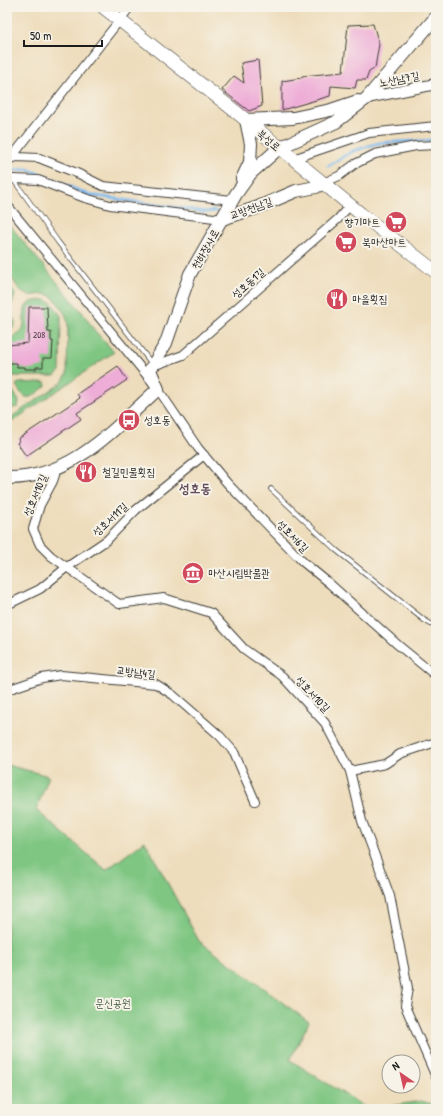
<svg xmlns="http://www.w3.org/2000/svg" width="443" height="1116" font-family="'Patrick Hand','Poor Story',sans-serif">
	<rect width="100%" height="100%" fill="#f7f3e8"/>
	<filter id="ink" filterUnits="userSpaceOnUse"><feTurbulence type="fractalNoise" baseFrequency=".025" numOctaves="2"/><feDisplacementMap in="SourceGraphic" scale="8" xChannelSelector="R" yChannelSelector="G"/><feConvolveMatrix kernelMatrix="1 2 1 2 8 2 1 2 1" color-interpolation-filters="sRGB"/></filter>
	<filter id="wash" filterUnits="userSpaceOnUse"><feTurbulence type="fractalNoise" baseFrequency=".012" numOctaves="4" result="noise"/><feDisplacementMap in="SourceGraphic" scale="16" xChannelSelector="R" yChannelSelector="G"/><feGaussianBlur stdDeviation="0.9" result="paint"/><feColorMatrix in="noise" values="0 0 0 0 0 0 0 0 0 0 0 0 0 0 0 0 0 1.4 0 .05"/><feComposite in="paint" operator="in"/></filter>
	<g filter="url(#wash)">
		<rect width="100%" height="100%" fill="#eeddbc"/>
		<g fill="#7fc682" stroke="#4e714f">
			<path d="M7,222l75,90 13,19 19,21 -107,73v-5l50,-34 5,-4 5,-8 1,-49c-1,-9 -4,-13 -9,-20 -13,-21 -22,-4 -36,-12 -7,-5 -9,-15 -16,-19z"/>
			<polygon points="7,283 9,284 15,295 12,304 7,307"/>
			<path d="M45,300l7,3 9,13 -1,55 -5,5h-42l-3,-1 -3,-4v-30c4,-4 12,-7 15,-11 2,-3 2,-7 2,-10 0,-18 5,-19 21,-20z"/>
			<path d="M10,317l3,1c5,7 0,10 -6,14v-14z"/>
			<polygon points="7,382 19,401 18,407 13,408 7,413"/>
			<path d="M45,382l1,4c-15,11 -19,19 -30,-1l3,-2z"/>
			<polygon points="7,765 49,776 36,810 106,870 145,841 199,941 309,1022 290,1060 368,1109 13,1109 7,1106"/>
			<polygon points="421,1101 436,1105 436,1109 372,1109"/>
		</g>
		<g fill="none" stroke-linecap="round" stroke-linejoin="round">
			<g stroke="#7abaef" stroke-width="3">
				<polyline points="328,166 353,151 379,143 436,140"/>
				<polyline points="7,172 11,171 27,169 89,195 205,212 216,211"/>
			</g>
		</g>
		<g id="blocks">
			<g fill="#eeadd7">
				<polygon points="373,24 379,44 375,68 369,72 366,80 357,80 355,88 331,86 330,96 282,110 282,81 301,78 302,76 343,72 348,25"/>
				<polygon points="258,60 262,106 249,111 222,90 234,76 244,83 241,63"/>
				<polygon points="29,307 47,307 48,332 51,332 51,341 53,341 52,358 43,358 43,367 36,367 36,369 25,369 25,367 17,367 17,363 7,363 7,345 28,343"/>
				<polygon points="118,366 127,380 77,413 81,419 26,456 17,443 19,441 18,439 80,398 77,394"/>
			</g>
		</g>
	</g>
	<g filter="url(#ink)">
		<use href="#blocks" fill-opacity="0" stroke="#3c3934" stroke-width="1"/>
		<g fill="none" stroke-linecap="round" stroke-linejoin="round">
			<g stroke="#3c3934" stroke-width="5.5">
				<g id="service">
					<polyline points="13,179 58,242 152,364"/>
					<polyline points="271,489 336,550 424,620 436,627"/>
				</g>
			</g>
			<g stroke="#3c3934" stroke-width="10">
				<g id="minor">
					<polyline points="11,158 130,7"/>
					<polyline points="293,159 369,133 436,126"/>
					<polyline points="7,160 17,157 39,158 79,174 103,186 232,200"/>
					<polyline points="13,179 38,180 85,198 110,205 222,219"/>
					<polyline points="323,183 339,176 355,164 375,154 416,146 436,145"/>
					<polyline points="7,205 158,389 198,448 227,483 303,562 330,584 398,645 436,676"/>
					<polyline points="153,366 183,355 338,219 350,205"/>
					<polyline points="57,469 53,481 40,505 33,529 40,545 51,556 119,604 164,598 211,613 244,649 282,676 325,723 350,771 362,821 390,896 408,988 405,1006 436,1077"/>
					<polyline points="7,605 40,589 67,567 107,540 136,510 204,455"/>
					<polyline points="7,690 42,678 61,675 156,684 173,695 220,736 234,752 255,801"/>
					<polyline points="350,771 385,764 400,754 436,742"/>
				</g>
			</g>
			<g stroke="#3c3934" stroke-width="12">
				<polyline id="tertiary" points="367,98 436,84"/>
			</g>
			<g stroke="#3c3934" stroke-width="14">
				<g id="secondary">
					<polyline points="242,179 250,162 251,144 246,120 293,118 331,110 358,101"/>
					<polyline points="222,219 256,208 296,191 316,187 323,183"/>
					<path d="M7,478c64,1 107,-49 151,-89l-8,-19 16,-27 24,-69 46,-80 15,-21 28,-25 57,-26 31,-24 69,-81"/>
				</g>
			</g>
			<g stroke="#3c3934" stroke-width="14">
				<polyline id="primary" points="103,7 235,111 361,214 436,272"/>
			</g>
			<use href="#service" stroke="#fff" stroke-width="4"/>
			<use href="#minor" stroke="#fff" stroke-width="8"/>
			<use href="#tertiary" stroke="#fff" stroke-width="10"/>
			<use href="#secondary" stroke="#fff" stroke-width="12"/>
			<use href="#primary" stroke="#fff" stroke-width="13"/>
		</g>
	</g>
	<defs>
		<g id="supermarket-disc" transform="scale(1.15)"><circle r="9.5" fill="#d1495b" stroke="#f7f3e8"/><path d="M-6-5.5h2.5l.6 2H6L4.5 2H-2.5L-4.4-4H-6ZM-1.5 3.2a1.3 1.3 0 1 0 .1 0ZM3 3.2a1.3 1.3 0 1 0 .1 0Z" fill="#fff"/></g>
		<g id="restaurant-disc" transform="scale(1.15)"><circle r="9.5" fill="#d1495b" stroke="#f7f3e8"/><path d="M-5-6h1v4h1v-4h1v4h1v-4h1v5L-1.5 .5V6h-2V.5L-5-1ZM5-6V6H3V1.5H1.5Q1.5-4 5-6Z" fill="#fff"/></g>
		<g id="bus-disc" transform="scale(1.15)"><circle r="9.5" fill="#d1495b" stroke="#f7f3e8"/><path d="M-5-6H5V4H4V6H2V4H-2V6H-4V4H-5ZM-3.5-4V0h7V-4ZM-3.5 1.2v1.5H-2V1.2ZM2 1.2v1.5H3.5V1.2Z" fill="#fff"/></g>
		<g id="museum-disc" transform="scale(1.15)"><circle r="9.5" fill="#d1495b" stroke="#f7f3e8"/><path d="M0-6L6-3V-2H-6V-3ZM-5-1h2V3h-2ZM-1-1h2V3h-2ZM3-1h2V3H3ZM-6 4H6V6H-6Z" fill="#fff"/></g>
	</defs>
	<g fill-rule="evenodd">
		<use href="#supermarket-disc" x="396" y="222"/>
		<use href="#supermarket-disc" x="346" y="242"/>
		<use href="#restaurant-disc" x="337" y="299"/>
		<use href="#bus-disc" x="129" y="420"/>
		<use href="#restaurant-disc" x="86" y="472"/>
		<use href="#museum-disc" x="193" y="573"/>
	</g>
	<g text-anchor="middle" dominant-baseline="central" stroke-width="4" stroke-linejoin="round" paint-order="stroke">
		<g font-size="9" fill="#50404b">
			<text x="39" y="335">208</text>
		</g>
		<g font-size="11" fill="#1c1c1c" stroke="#f7f3e8">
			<text transform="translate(399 79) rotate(-11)">노산남7길</text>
			<text transform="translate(269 140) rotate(40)">북성로</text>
			<text transform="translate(251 208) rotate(-20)">교방천남길</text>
			<text transform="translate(205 249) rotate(-60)">천하장사로</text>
			<text transform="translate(248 283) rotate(-41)">성호동1길</text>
			<text transform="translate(35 495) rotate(-67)">성호서10길</text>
			<text transform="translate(110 519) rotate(-43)">성호서11길</text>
			<text transform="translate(293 536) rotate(46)">성호서6길</text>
			<text transform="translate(136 672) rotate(7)">교방남4길</text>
			<text transform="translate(313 694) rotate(47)">성호서10길</text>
		</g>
		<g font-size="11" fill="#1c1c1c" stroke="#f7f3e8" text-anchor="start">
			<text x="380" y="222" text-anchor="end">향기마트</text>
			<text x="362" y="242">북마산마트</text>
			<text x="352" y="299">마을횟집</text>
			<text x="144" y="420">성호동</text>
			<text x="102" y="472">철길민물횟집</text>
			<text x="208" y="573">마산시립박물관</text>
		</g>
		<g font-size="11" fill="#3f5840" stroke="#f7f3e8">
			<text x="113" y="1003">문신공원</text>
		</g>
		<g font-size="13" font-weight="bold" fill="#664f5d" stroke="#f7f3e8">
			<text x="195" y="488">성호동</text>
		</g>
	</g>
	<rect width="443" height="1116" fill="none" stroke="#f7f3e8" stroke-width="24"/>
	<g transform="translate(401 1074) rotate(326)"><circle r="19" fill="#f7f3e8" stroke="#9f9d96"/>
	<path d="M0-3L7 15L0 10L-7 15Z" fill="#d1495b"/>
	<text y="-6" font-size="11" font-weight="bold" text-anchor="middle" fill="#1c1c1c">N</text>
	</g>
	<path d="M24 40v6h78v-6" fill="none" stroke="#1c1c1c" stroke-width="2"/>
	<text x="30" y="40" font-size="12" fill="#1c1c1c" stroke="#f7f3e8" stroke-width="3" paint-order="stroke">50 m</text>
</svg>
